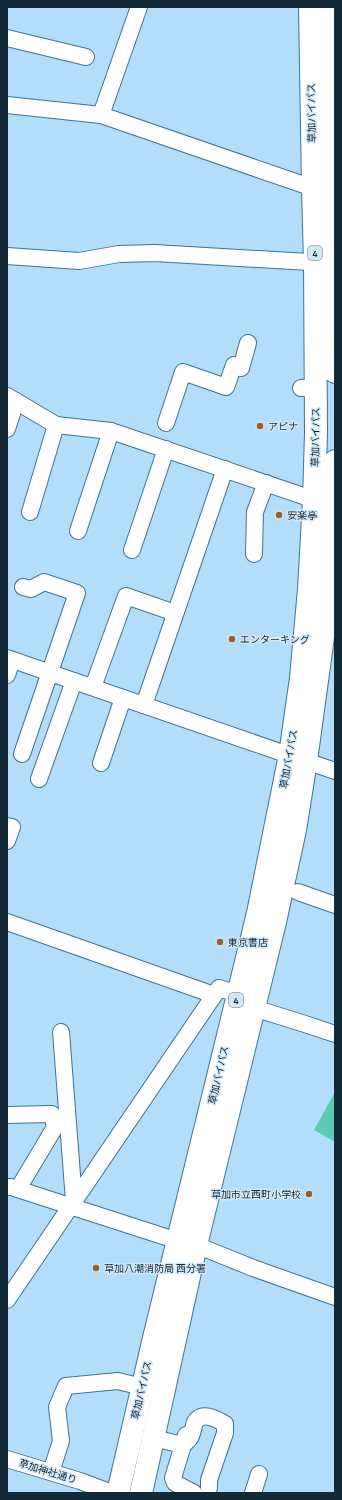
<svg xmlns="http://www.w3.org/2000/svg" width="342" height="1500" font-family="Manrope,'Noto Sans JP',sans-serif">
	<rect width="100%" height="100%" fill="#b2defc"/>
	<polygon fill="#5bcbb4" points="335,1092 335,1142 314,1130"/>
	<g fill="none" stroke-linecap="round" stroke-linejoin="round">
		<g stroke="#3e7395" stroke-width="18">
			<g id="minor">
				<polyline points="7,38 86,57"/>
				<polyline points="7,105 101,115 313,188"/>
				<polyline points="101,115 139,7"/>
				<polyline points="7,256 79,261 119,254 155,253 326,263"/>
				<polyline points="241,368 248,343"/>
				<polyline points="301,388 316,387"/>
				<polyline points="7,396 56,425 111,431 324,503"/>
				<polyline points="166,423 183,372 226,387 234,365"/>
				<polyline points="7,429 16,401"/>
				<polyline points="30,512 56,425"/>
				<polyline points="78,531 111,431"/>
				<polyline points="132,550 166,449"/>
				<polyline points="254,554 255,512 266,483"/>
				<polyline points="7,658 335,771"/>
				<polyline points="7,675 12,660"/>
				<polyline points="93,687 126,596 175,613"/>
				<polyline points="144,705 225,469"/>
				<polyline points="22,754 77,593 44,582 31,589 23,587"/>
				<polyline points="101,763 123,698"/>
				<polyline points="39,779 74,681"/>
				<polyline points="7,826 12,827 7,841"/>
				<polyline points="298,892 335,905"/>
				<polyline points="7,922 214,995"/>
				<polyline points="254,1008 305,1024 335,1034"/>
				<polyline points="61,1032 74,1201"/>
				<polyline points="7,1115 52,1114 55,1127 18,1189"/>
				<polyline points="7,1187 11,1187 178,1241"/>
				<polyline points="196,1245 253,1268 335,1297"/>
				<polyline points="7,1300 219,988 238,994"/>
				<polyline points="186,1435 173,1478 175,1483 194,1493"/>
				<polyline points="153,1438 183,1445"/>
				<path d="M183,1445c3,-2 5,-5 7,-7 3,-5 3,-11 5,-16 7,-11 22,-3 30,2v9l-16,47v8"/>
				<polyline points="7,1459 80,1481 112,1493"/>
				<polyline points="51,1472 61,1441 57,1407 66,1386 118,1381 142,1387"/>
				<polyline points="253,1493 259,1474"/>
			</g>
		</g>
		<g stroke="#3e7395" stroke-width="24">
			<g id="highway">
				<polyline points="329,7 335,372"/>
				<polyline points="118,1493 154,1338 258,913 290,755 301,678 309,589 314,500 316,433 315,262 313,188 310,7"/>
				<polyline points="141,1493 196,1245 275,922 295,830 306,761 329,593 335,461"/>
			</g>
		</g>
		<use href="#minor" stroke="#fff" stroke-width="16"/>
		<use href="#highway" stroke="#fff" stroke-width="22"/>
	</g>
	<g fill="#9c5c26" stroke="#d2e8f7" stroke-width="1.5">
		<circle cx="260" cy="426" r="4"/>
		<circle cx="279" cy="515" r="4"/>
		<circle cx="232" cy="639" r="4"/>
		<circle cx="220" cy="942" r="4"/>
		<circle cx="309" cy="1194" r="4"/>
		<circle cx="96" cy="1268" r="4"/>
	</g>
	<g text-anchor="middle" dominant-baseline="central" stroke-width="3" stroke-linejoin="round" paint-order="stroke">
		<g fill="#d2e8f7" stroke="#4c6271" stroke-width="1">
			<rect x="308" y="246" width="14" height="14" rx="3"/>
			<rect x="229" y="993" width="14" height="14" rx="3"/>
		</g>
		<g font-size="9" font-weight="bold" fill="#122937">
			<text x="315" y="253">4</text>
			<text x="236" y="1000">4</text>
		</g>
		<g font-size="10" fill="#122937" stroke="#d2e8f7">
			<text transform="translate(311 113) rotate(-91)">草加バイパス</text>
			<text transform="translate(315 437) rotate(-89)">草加バイパス</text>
			<text transform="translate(288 759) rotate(-80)">草加バイパス</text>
			<text transform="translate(218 1075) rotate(-77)">草加バイパス</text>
			<text transform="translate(141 1390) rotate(-77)">草加バイパス</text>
			<text transform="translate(48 1471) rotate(17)">草加神社通り</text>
		</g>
		<g font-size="10" fill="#122937" stroke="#d2e8f7" text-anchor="start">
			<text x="268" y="426">アピナ</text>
			<text x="287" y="515">安楽亭</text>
			<text x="240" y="639">エンターキング</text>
			<text x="228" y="942">東京書店</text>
			<text x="301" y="1194" text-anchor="end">草加市立西町小学校</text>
			<text x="104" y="1268">草加八潮消防局 西分署</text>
		</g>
	</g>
	<rect width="342" height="1500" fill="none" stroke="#122937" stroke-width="16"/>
</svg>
